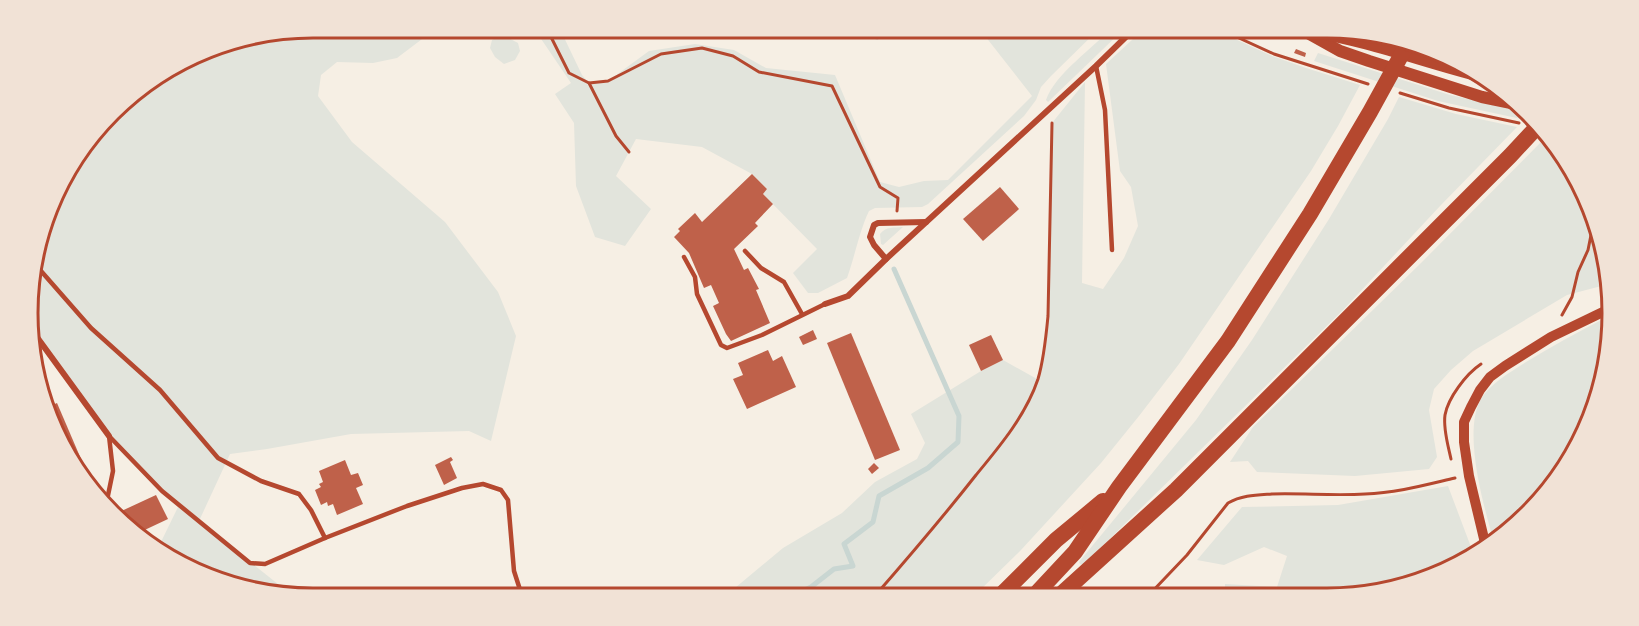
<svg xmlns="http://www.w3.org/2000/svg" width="1639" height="626" font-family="'PT Sans Narrow',sans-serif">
	<rect width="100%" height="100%" fill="#f6efe4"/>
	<g fill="#e2e4dc">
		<polygon points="313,27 438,27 397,58 373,63 337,62 321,75 318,96 352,142 445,222 498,292 516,336 491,441 469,431 351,434 267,449 230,454 199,521 288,592 291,596 239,589 167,554 160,544 179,505 109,436 31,329 29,275 65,170 125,98 221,42"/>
		<path d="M533,27h26l23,48 7,8 19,-2 41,-30 46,-7 39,6 32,18 69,7 45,107 19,5 25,-6 24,-1 84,-84 -54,-69h123l-50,49 -10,11 -5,13 -12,16 -96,88 -6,3 -47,1 -6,3c-10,21 -14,45 -22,67l-29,15h-10l-15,-20 24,-24 -54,-55 4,-5 -15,-15 -50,-27 -66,-8 -20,37 35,33 -26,37 -30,-9 -19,-51 -2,-63 -19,-29 16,-11z"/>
		<path d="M1113,27h13l-78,75 -2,-2c9,-26 47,-52 67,-73z"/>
		<polygon points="1146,27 1209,27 1272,56 1306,68 1360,85 1338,126 1311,171 1179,364 1139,416 1101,463 1021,550 973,597 723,598 783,548 842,513 875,482 917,459 925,443 911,414 981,371 1003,360 1037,379 1045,347 1048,316 1052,123 1085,82 1082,283 1103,289 1124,258 1138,226 1131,187 1120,171 1106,64"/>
		<polygon points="503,35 518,43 520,51 515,60 504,64 495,57 490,48 492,40"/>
		<polygon points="1318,53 1450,95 1522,111 1531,121 1438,101 1314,61"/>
		<polygon points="1399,97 1456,114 1517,127 1441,205 1343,310 1083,565 1080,564 1079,562 1196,420 1252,340 1329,219 1388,119"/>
		<polygon points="1545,138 1574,170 1610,276 1609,284 1567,295 1473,351 1451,370 1434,389 1429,410 1437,457 1429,469 1355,476 1257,472 1248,461 1230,462 1253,427 1422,262"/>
		<path d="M903,227l-20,18 -2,-1 -1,-10c6,-8 14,-6 23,-7z"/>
		<path d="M1607,317l-5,70 -38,85 -50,56 -20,14c-10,-35 -32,-110 -13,-143 9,-15 28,-26 42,-35 27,-17 55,-32 84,-47z"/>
		<polygon points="1448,486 1474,555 1452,570 1364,597 1225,597 1225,584 1277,587 1287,556 1264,547 1224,565 1197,560 1242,507 1338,505"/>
	</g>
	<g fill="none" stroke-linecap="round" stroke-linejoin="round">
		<g stroke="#c9d6d2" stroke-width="5">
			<polyline points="877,37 894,27"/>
			<polyline points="788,598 811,587 834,569 853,566 844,544 873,522 879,496 928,468 958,442 959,416 894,269"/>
		</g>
	</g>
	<g fill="#bf614a">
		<polygon points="1296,49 1306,53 1305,57 1294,53"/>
		<polygon points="752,174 767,189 763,194 773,204 755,223 758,226 734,249 744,270 748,268 759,289 756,290 770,323 731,341 726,334 713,306 719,303 711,285 704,288 689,253 674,237 680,231 678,229 695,213 702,222"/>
		<polygon points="1000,187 1019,209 983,241 963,219"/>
		<polygon points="813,330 817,339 803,345 799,337"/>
		<polygon points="851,333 900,450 875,460 827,343"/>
		<polygon points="991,335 1003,360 981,371 969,345"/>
		<polygon points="768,350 773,361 782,356 796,387 747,409 733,379 743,375 738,363"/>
		<polygon points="57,403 90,480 85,482 75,472 48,407"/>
		<polygon points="451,457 453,460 450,462 457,478 444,485 435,465"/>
		<polygon points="345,460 351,475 358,473 363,485 356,488 363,504 337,515 333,504 328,506 327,502 321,505 315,490 321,487 319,484 323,482 319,471"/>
		<polygon points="874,463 879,468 872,474 868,469"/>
		<polygon points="156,495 168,519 134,535 115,514"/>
	</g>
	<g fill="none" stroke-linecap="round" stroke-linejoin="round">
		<g stroke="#b5482f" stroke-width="3">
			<polyline points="546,27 569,73 589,83 608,81 661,54 702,48 733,56 759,72 832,86 880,187 898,198 897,211"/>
			<polyline points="1215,27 1274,54 1368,84"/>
			<polyline points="589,83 616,136 629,152"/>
			<polyline points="1400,93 1449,108 1519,123"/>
			<path d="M1585,204c0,22 12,43 21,63"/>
			<polyline points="1562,315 1572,297 1578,272 1588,250 1591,235"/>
			<path d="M1451,459c-3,-14 -8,-30 -6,-44 3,-17 21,-41 36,-51"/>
			<path d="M1147,597l40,-42 41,-52c14,-8 29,-8 44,-9 31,-1 62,2 93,0 31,-1 60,-9 90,-16"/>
			<path d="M873,598c35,-40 70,-81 103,-123 24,-29 50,-60 62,-96 6,-20 8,-42 10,-63l4,-193"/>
		</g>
		<g stroke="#b5482f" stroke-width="4.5">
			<polyline points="1096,66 1105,110 1112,250"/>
			<polyline points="745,251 761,268 784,282 802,314"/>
			<polyline points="684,257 695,277 697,294 721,345 727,348 762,335 825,304"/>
			<polyline points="34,263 91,328 160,390 218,458 261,481 299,494 311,510 325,538"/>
			<polyline points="109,436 162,491 250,563 265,564 325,538 407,506 462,488 483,484 501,490 508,500 514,571 523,599"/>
			<polyline points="106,505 113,471 109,436"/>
		</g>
		<g stroke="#b5482f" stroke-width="6">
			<polyline points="886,259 874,245 870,237 874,225 878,223 926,222"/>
			<polyline points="825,304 848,296 886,259 1096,66 1136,27"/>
			<polyline points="31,329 109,436"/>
		</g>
		<polyline stroke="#b5482f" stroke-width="10" points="1486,547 1469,476 1464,442 1464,422 1471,407 1480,390 1490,377 1505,366 1551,337 1607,310"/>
		<g stroke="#b5482f" stroke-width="12">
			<polyline points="1297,27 1340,51 1369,61 1482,97 1516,104"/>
			<path d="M1313,32c57,9 111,30 167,44"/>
		</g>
		<g stroke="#b5482f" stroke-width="16">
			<polyline points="999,597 1056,540 1103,501"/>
			<polyline points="1033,597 1075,552 1119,487 1228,341 1310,214 1370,112 1409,41"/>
			<polyline points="1058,597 1176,490 1510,156 1536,128"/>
		</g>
	</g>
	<path d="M0 0H1639V626H0ZM313 38H1327A275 275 0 0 1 1602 313V313A275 275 0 0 1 1327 588H313A275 275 0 0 1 38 313V313A275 275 0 0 1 313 38Z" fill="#f1e2d6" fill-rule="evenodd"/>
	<path fill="none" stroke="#b5482f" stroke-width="3" d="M313 38H1327A275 275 0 0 1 1602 313V313A275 275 0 0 1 1327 588H313A275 275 0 0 1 38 313V313A275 275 0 0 1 313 38Z"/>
</svg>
